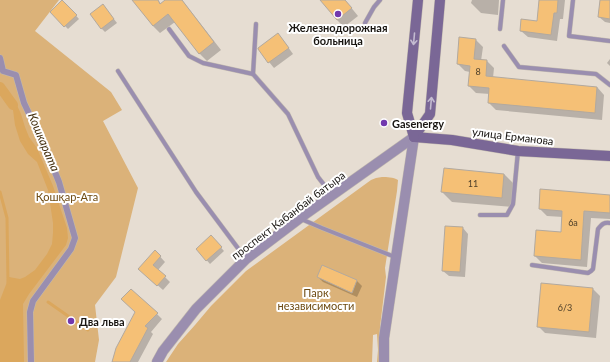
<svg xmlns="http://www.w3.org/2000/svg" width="610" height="362" font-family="Lato,sans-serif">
	<rect width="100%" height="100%" fill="#e6ddd2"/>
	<g fill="#dbb279">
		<polygon points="0,0 59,0 35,31 111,92 122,110 103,121 138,188 116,277 95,305 99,340 95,362 0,362"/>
		<path d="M382,177c5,0 11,0 16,3l-1,11 -12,77 1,9 -6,50 -1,35h-2l1,-12 -1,-16 -4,1 -1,27h-206l12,-18 17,-19 16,-19 35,-35 125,-91 5,-2z"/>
	</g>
	<polygon fill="#dba75d" points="3,94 9,94 15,101 21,114 25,127 29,137 37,148 53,186 67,228 68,238 66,245 29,294 23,304 24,362 0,362 0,300 9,277 20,279 25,277 35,270 47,254 52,244 53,233 53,223 48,190 37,162 28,154 20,141 15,125 13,110"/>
	<g fill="#0003">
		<polygon points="133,0 158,0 161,4 167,0 182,0 221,50 207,61 200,54 175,22 160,33 153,26"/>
		<polygon points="322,0 345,0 358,16 344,27 337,20"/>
		<polygon points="472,0 499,0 498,15 481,13 471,3"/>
		<polygon points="540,0 565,0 563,19 560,19 557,41 528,37 521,31 538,22"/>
		<polygon points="601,0 610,0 610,23 605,22 599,17"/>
		<polygon points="63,1 79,19 68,29 51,12"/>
		<polygon points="103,5 117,23 105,32 101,28"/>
		<polygon points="278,34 283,40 293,54 274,68 269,62"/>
		<polygon points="476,40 483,47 481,61 487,61 494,68 493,78 597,87 604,95 602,120 496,110 489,103 490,94 476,93 469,86 470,72 465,71 458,64"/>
		<polygon points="610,59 610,66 607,63"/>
		<polygon points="504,174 514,184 512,207 452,202 442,192"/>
		<polygon points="610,196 610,219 591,218 587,267 542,263 535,256 562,233 563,217 547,216 540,209"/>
		<polygon points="463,228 468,234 465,277 449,276 443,271"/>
		<polygon points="211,236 224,251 210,264 197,249"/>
		<polygon points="155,251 165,262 158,270 170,282 163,290 145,274"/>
		<polygon points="323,266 357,281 362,286 357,297 323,282 318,277"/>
		<polygon points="593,289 600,296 596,338 545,333 538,326"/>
		<polygon points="157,314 162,319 151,332 153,334 138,362 112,362 117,348"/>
	</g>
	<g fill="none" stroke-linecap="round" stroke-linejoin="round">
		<g stroke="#dba75d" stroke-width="3">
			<polyline points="0,192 7,218 8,283"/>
			<polyline points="48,302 88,330"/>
		</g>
		<polyline stroke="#dba75d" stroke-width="10" points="0,87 13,105"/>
	</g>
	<g fill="#f5c076" stroke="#b2a99f">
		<polygon points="62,0 77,15 64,27 50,12"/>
		<polygon points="132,0 158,0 160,4 165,0 182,0 214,42 199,54 168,14 153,26"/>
		<polygon points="320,0 345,0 352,8 337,20"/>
		<polygon points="539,0 558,0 557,13 554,13 551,35 520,31 521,19 537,21"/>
		<polygon points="600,0 610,0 610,19 598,17"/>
		<polygon points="103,4 114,19 101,29 90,14"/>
		<polygon points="278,33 289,48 268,63 258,49 258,48"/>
		<polygon points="459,37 476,39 474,59 487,60 486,76 597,87 595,113 488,103 489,88 468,86 470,66 457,64"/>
		<polygon points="444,168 504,174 502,198 441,192"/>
		<polygon points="540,189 610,195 610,213 584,211 581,260 534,256 536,230 561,232 562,211 539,209"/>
		<polygon points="445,226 463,227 460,272 442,271"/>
		<polygon points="211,235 222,247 206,261 196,249"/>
		<polygon points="155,250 161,256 153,265 166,276 157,286 138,269"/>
		<polygon points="322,265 357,280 352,293 317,277"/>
		<polygon points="541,283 593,288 589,332 537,327"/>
		<polygon points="131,289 158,313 145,326 148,328 130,362 112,362 116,348 135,312 121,299"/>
	</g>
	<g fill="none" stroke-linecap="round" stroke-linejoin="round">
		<g stroke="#c1b9af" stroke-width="5">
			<g id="service">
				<polyline points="573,0 569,36 610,41"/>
				<polyline points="365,23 374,7 380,0"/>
				<polyline points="256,24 253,74 288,114 318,177 332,195"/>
				<polyline points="169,29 189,56 203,63 253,74"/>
				<polyline points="500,29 503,0"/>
				<polyline points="504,46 519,67 596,74 610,85"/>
				<polyline points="118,71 196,192 246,259"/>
				<polyline points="480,215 507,215 513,204 518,151"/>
				<polyline points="301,219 322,228 395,257"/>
				<path d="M532,265l56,8 3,-2 2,-2 5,-40c4,-5 6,-7 12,-6"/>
			</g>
		</g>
		<g stroke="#c1b9af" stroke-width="7">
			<polyline id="pedestrian" points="0,58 3,71 16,75 24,103 43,143 59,182 75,238 71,249 33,301 30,312 31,362"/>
		</g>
		<g stroke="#c1b9af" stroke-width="11">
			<g id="tertiary">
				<polyline points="157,362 163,351 196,309 246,259 300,218 414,137"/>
				<polyline points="384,362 384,338 414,137"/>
			</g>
		</g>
		<g stroke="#c1b9af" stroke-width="11">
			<g id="secondary">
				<polyline points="414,137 452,140 518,151 610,156"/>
				<polyline points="414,137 430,114 440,0"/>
				<polyline points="414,137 407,113 418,0"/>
			</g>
		</g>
		<use href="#service" stroke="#9a8eaf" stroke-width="4"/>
		<use href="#pedestrian" stroke="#9a8eaf" stroke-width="6"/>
		<use href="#tertiary" stroke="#9a8eaf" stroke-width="10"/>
		<use href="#secondary" stroke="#7a6796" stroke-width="10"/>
	</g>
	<defs><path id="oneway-shaft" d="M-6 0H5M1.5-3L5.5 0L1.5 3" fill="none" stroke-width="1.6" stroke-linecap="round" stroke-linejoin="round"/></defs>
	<g stroke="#c3bbd0">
		<use href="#oneway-shaft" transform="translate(414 39) rotate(95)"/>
		<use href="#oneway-shaft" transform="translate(431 103) rotate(-85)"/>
	</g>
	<g fill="#7238ae" stroke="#fff" stroke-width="1.5">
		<circle cx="338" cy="14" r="4"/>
		<circle cx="384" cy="123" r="4"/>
		<circle cx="71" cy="321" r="4"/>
	</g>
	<g text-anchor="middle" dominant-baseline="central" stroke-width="4" stroke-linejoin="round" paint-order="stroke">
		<g font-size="9" fill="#4f402a">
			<text x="478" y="71">8</text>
			<text x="473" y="183">11</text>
			<text x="573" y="222">6а</text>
			<text x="565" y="307">6/3</text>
		</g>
		<g font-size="11" font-weight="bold" fill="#181511" stroke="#fff" text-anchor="start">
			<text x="338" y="27" text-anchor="middle">Железнодорожная<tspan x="338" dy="13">больница</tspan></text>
			<text x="392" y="123">Gasenergy</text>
			<text x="79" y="321">Два льва</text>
		</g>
		<g font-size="11" fill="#181511" stroke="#fff">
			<text transform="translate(513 136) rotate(7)">улица Ерманова</text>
			<text transform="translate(288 215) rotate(-37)">проспект Кабанбай батыра</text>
		</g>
		<g font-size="11" fill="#6e4b12" stroke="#fff">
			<text x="67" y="196">Қошқар-Ата</text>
			<text x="316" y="292">Парк<tspan x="316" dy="13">независимости</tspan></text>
		</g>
		<g font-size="12" font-style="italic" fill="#442f0e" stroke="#fff">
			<text transform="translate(44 142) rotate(67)">Кошкарата</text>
		</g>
	</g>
</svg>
